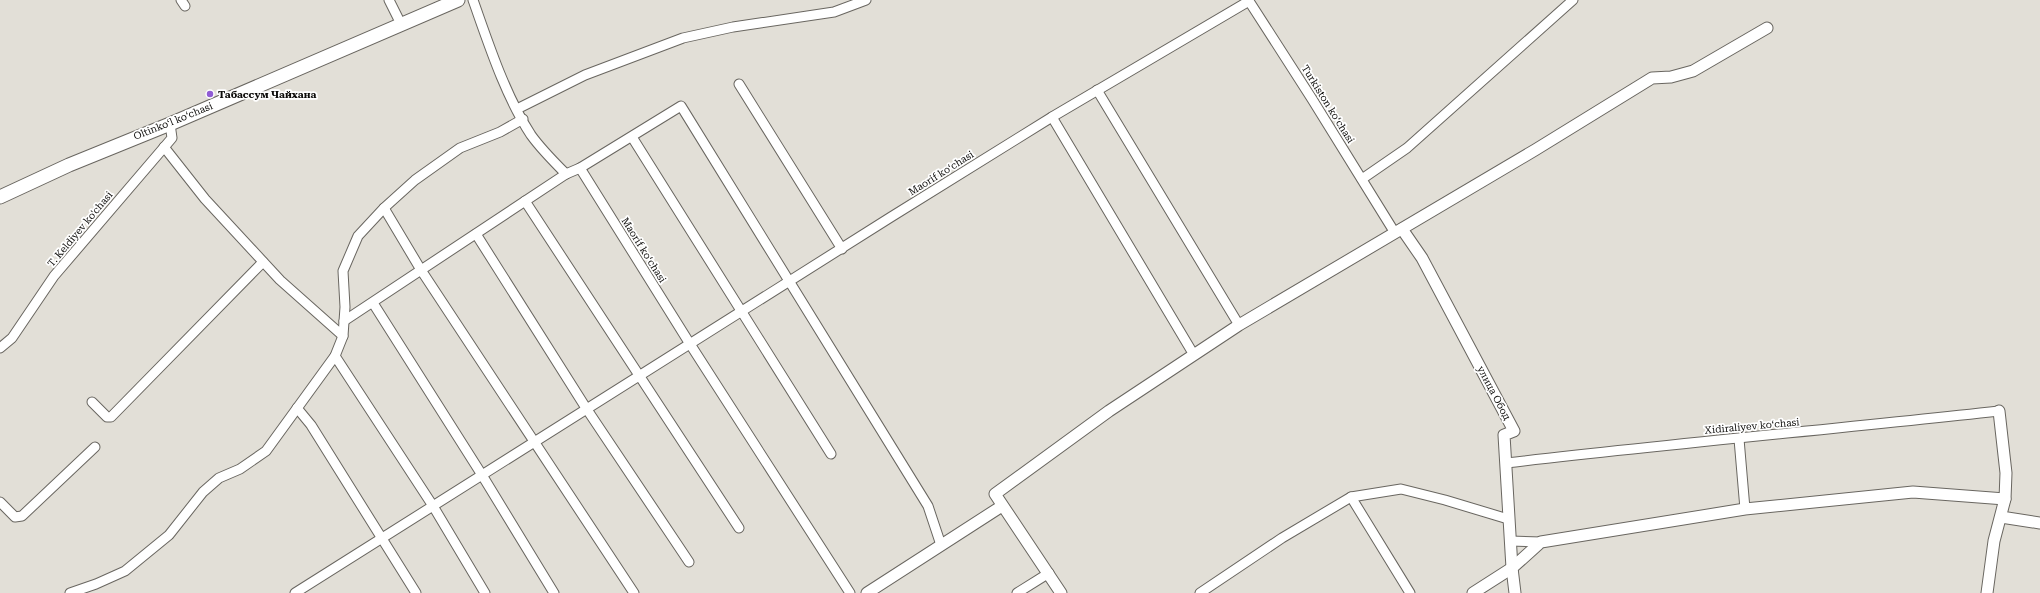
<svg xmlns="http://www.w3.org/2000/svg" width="2040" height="593" font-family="'Roboto Serif',serif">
	<rect width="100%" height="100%" fill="#e2dfd7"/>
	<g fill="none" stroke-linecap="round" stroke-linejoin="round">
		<g stroke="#696660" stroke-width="11">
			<g id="minor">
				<polyline points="181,0 185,6"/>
				<polyline points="389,0 401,24"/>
				<path d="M473,0c16,45 32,95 58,135 10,14 23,27 35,39"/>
				<polyline points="739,84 842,249"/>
				<polyline points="1097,90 1239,325"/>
				<polyline points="517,109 585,75 683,38 733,27 834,12 866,0"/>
				<polyline points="1052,117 1194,355"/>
				<polyline points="632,137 831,454"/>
				<polyline points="164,147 205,199 280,280 343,336"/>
				<polyline points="580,168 690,344 850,593"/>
				<polyline points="1362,179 1407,148 1573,0"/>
				<polyline points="525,201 739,528"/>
				<polyline points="384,208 421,270 634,593"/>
				<polyline points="476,234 586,408 689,562"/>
				<polyline points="373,303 482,475 554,593"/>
				<polyline points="344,321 566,174 580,168 681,106 928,506 941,545"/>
				<polyline points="0,348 12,338 54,276 172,138 170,124"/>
				<polyline points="335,356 433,506 485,593"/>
				<polyline points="92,402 107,417 111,417 263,262"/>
				<polyline points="297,408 311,425 416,593"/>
				<polyline points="1739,439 1745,509"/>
				<path d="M1506,463c164,-19 329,-34 493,-52"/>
				<polyline points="1351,497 1410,593"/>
				<polyline points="0,502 15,517 22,516 95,447"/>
				<polyline points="1510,541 1541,542"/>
				<polyline points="70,593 96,584 125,571 169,535 203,492 219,478 240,469 266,451 335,356 343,336 345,307 343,271 358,236 384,208 415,180 460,148 500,132 523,119"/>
				<polyline points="295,593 891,217 1052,117 1249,1 1312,99 1395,233"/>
				<polyline points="1017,593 1049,573"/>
				<polyline points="1200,593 1282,538 1351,497 1401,489 1445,500 1508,519"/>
			</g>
		</g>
		<g stroke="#696660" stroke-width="13">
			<g id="tertiary">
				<polyline points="1402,229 1422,258 1514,431 1504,435 1512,568 1515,593"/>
				<polyline points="2001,517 2040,523"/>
				<polyline points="867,593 1002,506"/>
				<polyline points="1061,593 995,494 1109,411 1239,325 1535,150 1652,78 1671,77 1693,71 1767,28"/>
				<polyline points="1473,593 1512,568 1541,542 1745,509 1913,492 2005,499"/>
				<polyline points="1987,593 1994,541 2005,499 2006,473 1999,411"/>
			</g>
		</g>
		<g stroke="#696660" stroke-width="15">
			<polyline id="secondary" points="0,197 69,165 170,124 458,0"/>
		</g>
		<use href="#minor" stroke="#fff" stroke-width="9"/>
		<use href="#tertiary" stroke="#fff" stroke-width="11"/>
		<use href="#secondary" stroke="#fff" stroke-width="13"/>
	</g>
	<circle fill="#905cd4" stroke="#fff" stroke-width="1.5" cx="210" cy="94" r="4"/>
	<g text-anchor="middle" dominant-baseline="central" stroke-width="3.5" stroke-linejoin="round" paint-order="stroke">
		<g font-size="10" font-weight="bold" fill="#0d0c0a" stroke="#fff" text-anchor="start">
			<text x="218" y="94">Табассум Чайхана</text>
		</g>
		<g font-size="10" fill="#0d0c0a" stroke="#fff">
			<text transform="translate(1328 104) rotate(58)">Turkiston koʻchasi</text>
			<text transform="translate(173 121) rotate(-22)">Oltinkoʻl koʻchasi</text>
			<text transform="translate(941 173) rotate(-32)">Maorif koʻchasi</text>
			<text transform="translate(80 229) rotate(-50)">T. Keldiyev ko'chasi</text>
			<text transform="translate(644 250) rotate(58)">Maorif koʻchasi</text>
			<text transform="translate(1494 393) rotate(62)">улица Обод</text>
			<text transform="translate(1752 426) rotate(-5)">Xidiraliyev koʻchasi</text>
		</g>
	</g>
</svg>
